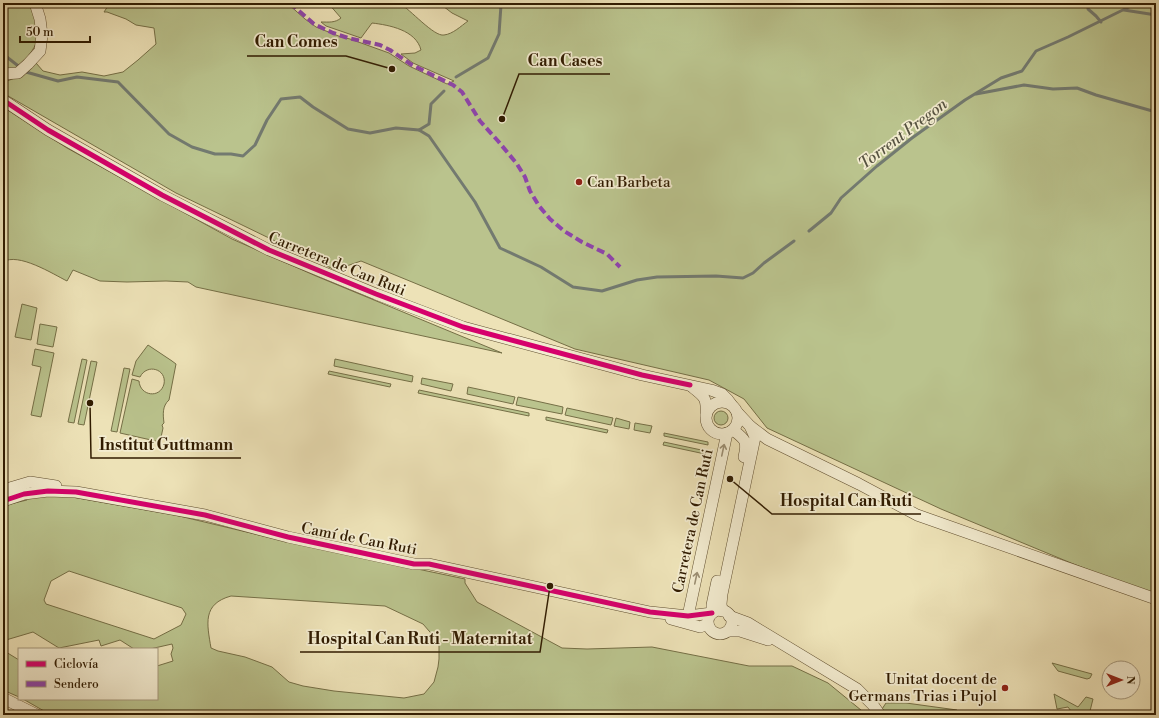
<svg xmlns="http://www.w3.org/2000/svg" width="1159" height="718" font-family="'Libre Bodoni',serif">
	<rect width="100%" height="100%" fill="#ede2b7"/>
	<filter id="stains"><feTurbulence type="fractalNoise" baseFrequency=".005" numOctaves="4"/><feColorMatrix values="0 0 0 0 .2 0 0 0 0 .09 0 0 0 0 .02 0 0 0 .5 -.17"/></filter>
	<radialGradient id="worn" r=".72"><stop offset=".6" stop-color="#630" stop-opacity="0"/><stop offset="1" stop-color="#630" stop-opacity=".3"/></radialGradient>
	<g fill="#bac38d" stroke="#756f46" fill-rule="evenodd">
		<path d="M3,3h26c16,37 10,40 -14,69h-12z"/>
		<path d="M110,3h177l18,16 11,8 25,10 9,2 39,14 20,13 38,18 7,-3 -41,-18 -12,-9 14,-1 6,-3c-5,-20 -32,-25 -49,-27l-11,15 -35,-12 -5,-4c8,0 14,1 20,-4l-13,-15h71c11,6 35,34 45,32 9,-1 17,-9 24,-14l-16,-8 -13,-10h717v593l-85,-33 -130,-54 -174,-81 -23,-29 -35,-19 -134,-31 -214,-88 -26,9 -159,-77 -173,-100v-11c13,-3 23,-10 33,-19l7,8 17,4 22,-3 22,4 19,-4 15,-12 18,-16 -2,-16 -18,-3 -10,-6 -19,-7h-3z"/>
		<path d="M3,107l64,41 165,91 84,37 186,77 -306,-66 -8,-5 -22,-1 -39,1 -27,-1 -27,-11 -6,11c-14,-7 -49,-29 -64,-19z"/>
		<polygon points="22,304 37,308 31,340 15,337"/>
		<polygon points="40,324 57,327 53,347 37,344"/>
		<path d="M148,345l24,16 4,3 -7,36c-7,6 -6,15 -5,23l-2,2 1,3 -3,14 -40,-9 12,-54 7,2c1,15 21,18 25,3 3,-15 -17,-21 -24,-7l-8,-2 4,-14z"/>
		<polygon points="35,349 54,353 41,417 31,415 41,367 32,365"/>
		<polygon points="82,359 87,360 74,423 68,422"/>
		<polygon points="335,359 413,376 412,382 334,366"/>
		<polygon points="91,361 97,362 84,425 78,424"/>
		<polygon points="124,368 130,369 117,432 111,431"/>
		<polygon points="329,371 391,384 390,387 328,374"/>
		<polygon points="422,378 453,384 451,391 421,384"/>
		<polygon points="468,387 515,397 513,404 467,394"/>
		<polygon points="419,390 529,413 529,416 418,393"/>
		<polygon points="518,397 563,407 562,414 516,405"/>
		<polygon points="567,408 613,418 611,425 565,415"/>
		<circle cx="721" cy="418" r="7"/>
		<polygon points="546,417 608,430 607,433 546,420"/>
		<polygon points="616,418 630,422 629,429 614,426"/>
		<polygon points="635,423 652,426 650,433 634,430"/>
		<polygon points="664,433 708,442 708,445 664,436"/>
		<polygon points="664,442 706,451 705,454 663,445"/>
		<path d="M55,494l120,21 105,25 185,39v4l12,19 85,46 25,1 65,-2 97,19h43l36,17 39,32h-816l-28,-16h134v-33l16,-5 -2,-7 2,-6 -1,-4 -22,5h-16l-14,-9 -19,6 -2,-6 -40,8 -26,-16 -27,8v12l13,8v37l-16,-7v-187l7,1 17,-4 -1,-3zM69,571l113,37 4,6 -5,11 -27,14 -108,-35 -2,-4 7,-19zM231,596l154,10 38,18 13,15 3,6v14l-1,8 -4,15 -10,12 -20,4 -70,-7 -31,-5 -14,-4 -17,-15 -27,-10 -27,-6 -7,-3c-4,-24 -9,-44 20,-52z"/>
		<polygon points="1052,663 1092,674 1090,678 1087,679 1058,671"/>
		<polygon points="1054,694 1078,707 1086,697 1093,699 1089,715 1079,715 1075,712 1075,715 1074,715 1068,707 1057,709"/>
		<polygon points="886,703 906,703 957,710 957,715 878,715"/>
	</g>
	<g fill="none" stroke-linecap="round" stroke-linejoin="round">
		<g stroke="#737a70" stroke-width="3">
			<polyline points="1088,3 1088,9 1096,16 1101,22"/>
			<polyline points="1124,10 1156,15"/>
			<polyline points="3,54 26,72 58,81 77,77 118,82 169,134 192,147 215,154 231,154 243,156 255,145 267,120 281,99 300,97 313,107 348,129 370,133 396,128 419,130 429,136 475,202 500,248 541,267 573,287 602,291 637,280 657,277 716,276 743,278 753,273 764,263 794,241"/>
			<polyline points="456,77 488,58 499,34 501,5 508,3"/>
			<polyline points="976,94 1024,85 1053,89 1077,88 1096,95 1156,112"/>
			<polyline points="419,130 429,124 431,104 444,91"/>
			<polyline points="809,231 831,213 841,198 877,166 912,138 965,100 1001,78 1022,71 1036,51 1068,37 1137,3"/>
		</g>
		<g stroke="#5f4d2e" stroke-width="12">
			<g id="minor">
				<polyline points="3,74 18,73 28,64 40,51 42,35 40,19 35,3"/>
				<polyline points="3,100 48,130 162,195 269,250 376,294 463,327 642,375 711,390 722,394 728,400 731,404"/>
				<path d="M692,387c13,10 15,11 14,28"/>
				<circle cx="722" cy="418" r="16"/>
				<polyline points="750,426 767,439 859,484 917,515 1156,599"/>
				<path d="M733,430c12,9 15,11 11,27"/>
				<polyline points="3,490 30,482 56,486"/>
				<polyline points="3,501 24,494 48,491 76,492 205,515 288,537 414,564 429,564 650,612 688,616 712,613"/>
				<circle cx="720" cy="622" r="12"/>
				<polyline points="722,611 721,604 722,594 755,437 750,426 737,412"/>
				<polyline points="712,613 712,605 717,581"/>
				<polyline points="688,616 727,433"/>
				<polyline points="729,616 748,623 857,689 873,705 880,715"/>
				<polyline points="671,619 700,627 708,624"/>
				<polyline points="728,631 740,631 768,640"/>
				<polyline points="3,698 37,715"/>
			</g>
		</g>
		<use href="#minor" stroke="#f3ecd0" stroke-width="11"/>
		<polyline stroke="#8e44ad" stroke-width="4" stroke-dasharray="8 4" stroke-linecap="butt" points="290,3 314,24 333,33 348,38 380,45 390,50 412,65 453,85 462,92 480,121 498,141 517,164 525,177 530,191 539,206 550,219 564,231 582,242 607,254 620,267"/>
		<g stroke="#f3ecd0" stroke-width="8">
			<g id="cycleway">
				<polyline points="3,100 48,130 162,195 269,250 376,294 463,327 642,375 690,385"/>
				<polyline points="3,501 24,494 48,491 76,492 205,515 288,537 414,564 429,564 650,612 688,616 712,613"/>
			</g>
		</g>
		<use href="#cycleway" stroke="#d6006c" stroke-width="5"/>
	</g>
	<defs><path id="oneway-shaft" d="M-6 0H5M1.5-3L5.5 0L1.5 3" fill="none" stroke-width="1.6" stroke-linecap="round" stroke-linejoin="round"/></defs>
	<g stroke="#9b8e72">
		<use href="#oneway-shaft" transform="translate(723 450) rotate(-78)"/>
		<use href="#oneway-shaft" transform="translate(696 578) rotate(-78)"/>
	</g>
	<g fill="#8f2418" stroke="#f3ecd0" stroke-width="1.5">
		<circle cx="579" cy="182" r="4"/>
		<circle cx="1005" cy="688" r="4"/>
	</g>
	<g text-anchor="middle" dominant-baseline="central" stroke-width="3.5" stroke-linejoin="round" paint-order="stroke">
		<g font-size="15" fill="#301b00" stroke="#f3ecd0" text-anchor="start">
			<text x="587" y="182">Can Barbeta</text>
			<text x="997" y="679" text-anchor="end">Unitat docent de<tspan x="997" dy="17">Germans Trias i Pujol</tspan></text>
		</g>
		<g font-size="15" fill="#301b00" stroke="#f3ecd0">
			<text transform="translate(337 264) rotate(22)">Carretera de Can Ruti</text>
			<text transform="translate(693 521) rotate(-78)">Carretera de Can Ruti</text>
			<text transform="translate(359 539) rotate(11)">Camí de Can Ruti</text>
		</g>
		<g font-size="16" font-style="italic" fill="#575341" stroke="#f3ecd0">
			<text transform="translate(903 134) rotate(-37)">Torrent Pregon</text>
		</g>
	</g>
	<path fill="none" stroke="#301b00" stroke-width="1.5" d="M392 69L346 56H247M502 119L519 74H610M90 403L91 458H241M730 479L772 514H921M550 586L540 652H300"/>
	<g fill="#301b00" stroke="#f3ecd0" stroke-width="1.5">
		<circle cx="392" cy="69" r="4"/>
		<circle cx="502" cy="119" r="4"/>
		<circle cx="90" cy="403" r="4"/>
		<circle cx="730" cy="479" r="4"/>
		<circle cx="550" cy="586" r="4"/>
	</g>
	<g font-size="16" text-anchor="middle" font-weight="bold" fill="#301b00" stroke="#f3ecd0" stroke-width="3.5" stroke-linejoin="round" paint-order="stroke">
		<text x="296" y="47">Can Comes</text>
		<text x="565" y="66">Can Cases</text>
		<text x="166" y="450">Institut Guttmann</text>
		<text x="846" y="506">Hospital Can Ruti</text>
		<text x="420" y="644">Hospital Can Ruti - Maternitat</text>
	</g>
	<rect width="1159" height="718" fill="none" stroke="#ede2b7" stroke-width="16"/>
	<rect x="4" y="4" width="1151" height="710" fill="none" stroke="#301b00" stroke-width="2"/>
	<rect x="8" y="8" width="1143" height="702" fill="none" stroke="#301b00"/>
	<rect x="18" y="648" width="140" height="52" fill="#f3ecd0" stroke="#a5987d"/>
	<rect x="26" y="661" width="20" height="6" fill="#d6006c" stroke="#a5987d"/>
	<text x="54" y="668" font-size="12" fill="#301b00">Ciclovía</text>
	<rect x="26" y="681" width="20" height="6" fill="#8e44ad" stroke="#a5987d"/>
	<text x="54" y="688" font-size="12" fill="#301b00">Sendero</text>
	<g transform="translate(1121 680) rotate(90)"><circle r="19" fill="#f3ecd0" stroke="#a5987d"/>
	<path d="M0-3L7 15L0 10L-7 15Z" fill="#8f2418"/>
	<text y="-6" font-size="11" font-weight="bold" text-anchor="middle" fill="#301b00">N</text>
	</g>
	<path d="M20 36v6h70v-6" fill="none" stroke="#301b00" stroke-width="2"/>
	<text x="26" y="36" font-size="12" fill="#301b00" stroke="#f3ecd0" stroke-width="3" paint-order="stroke">50 m</text>
	<rect width="100%" height="100%" filter="url(#stains)"/>
	<rect width="100%" height="100%" fill="url(#worn)"/>
</svg>
